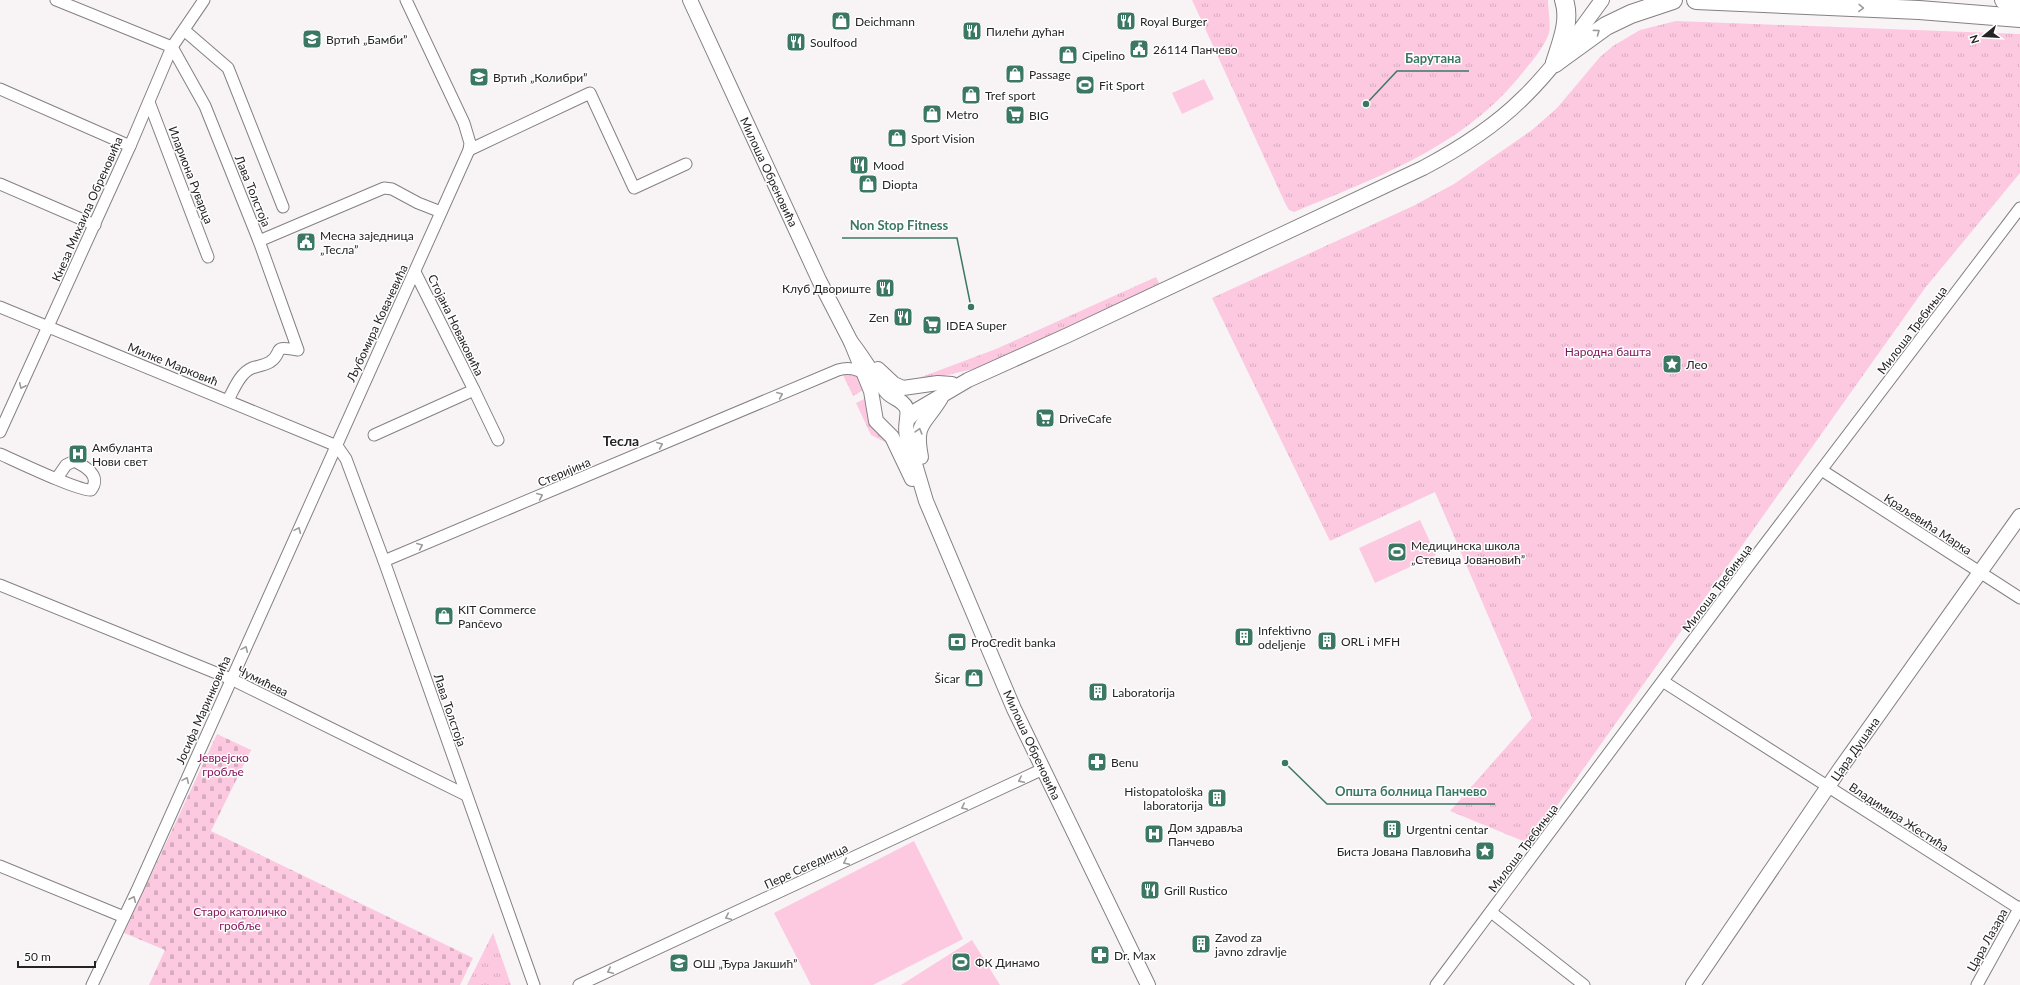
<svg xmlns="http://www.w3.org/2000/svg" width="2020" height="985" font-family="Lato,sans-serif">
	<defs>
		<pattern id="grass-tufts" width="24" height="20" patternUnits="userSpaceOnUse"><rect width="24" height="20" fill="#fcc9e0"/><path d="M3 7l-1-3M5 7V3M7 7l1-3M15 17l-1-3M17 17v-4M19 17l1-3" fill="none" stroke="#d8acc0"/></pattern>
		<pattern id="cemetery-stones" width="16" height="16" patternUnits="userSpaceOnUse"><rect width="16" height="16" fill="#fcc9e0"/><path d="M2 7V4a2 2 0 0 1 4 0v3zM10 15v-3a2 2 0 0 1 4 0v3z" fill="#d8acc0"/></pattern>
	</defs>
	<rect width="100%" height="100%" fill="#f8f4f6"/>
	<g fill="url(#grass-tufts)">
		<path d="M1192,0h356c0,10 3,24 1,33 -4,13 -17,28 -25,38 -60,76 -144,105 -230,141l-5,-2 -4,-7z"/>
		<polygon points="1676,21 2020,34 2020,173 1925,288 1530,844 1450,811 1532,718 1435,492 1330,541 1212,298 1413,206 1454,184 1532,130 1557,108 1600,57 1613,46 1640,30"/>
		<polygon points="1156,277 1159,283 1100,315 986,366 917,382 916,379 996,349"/>
		<polygon points="847,373 857,376 865,389 853,396 843,375"/>
		<polygon points="868,397 889,446 885,442 871,435 856,403"/>
		<polygon points="493,933 511,985 467,985"/>
	</g>
	<polygon fill="url(#cemetery-stones)" points="217,734 251,750 211,831 473,958 460,985 149,985 165,950 124,933"/>
	<g fill="#fcc9e0">
		<polygon points="1204,79 1214,99 1182,114 1172,93"/>
		<polygon points="1420,520 1436,555 1375,583 1359,548"/>
		<polygon points="914,841 963,939 873,985 811,985 774,913"/>
		<polygon points="972,940 1000,985 901,985"/>
	</g>
	<g fill="none" stroke-linecap="round" stroke-linejoin="round">
		<g stroke="#858183" stroke-width="13">
			<g id="minor">
				<polyline points="56,0 172,47"/>
				<polyline points="184,30 228,68 283,207"/>
				<path d="M172,47l33,59 54,135 39,109c-29,-5 -13,2 -28,12 -5,3 -12,4 -18,6 -12,5 -18,21 -24,32"/>
				<polyline points="0,89 130,146"/>
				<polyline points="149,102 208,257"/>
				<polyline points="469,150 590,93 634,188 686,164"/>
				<polyline points="0,184 95,225"/>
				<polyline points="259,241 384,188 392,189 418,203 441,212"/>
				<polyline points="0,307 337,446 346,459 384,561 534,985"/>
				<polyline points="474,390 498,440"/>
				<polyline points="0,432 130,146 172,47 204,0"/>
				<polyline points="374,435 474,390 415,272"/>
				<path d="M0,454c16,7 78,37 91,36 11,-14 -6,-24 -17,-29l-8,4 -9,13"/>
				<polyline points="1823,471 2020,598"/>
				<path d="M384,561l454,-191c10,-3 18,-2 27,4"/>
				<polyline points="0,585 231,679 466,795"/>
				<polyline points="1664,682 2020,909"/>
				<polyline points="0,866 124,917"/>
				<polyline points="1491,912 1584,985"/>
				<polyline points="92,985 138,888 469,150 470,143 464,123 406,0"/>
				<polyline points="579,985 1043,769"/>
				<polyline points="1436,985 1743,573 2020,208"/>
				<polyline points="1977,985 2020,907"/>
			</g>
		</g>
		<g stroke="#858183" stroke-width="16">
			<g id="tertiary">
				<polyline points="690,0 819,280 851,342 871,391 876,421 892,437 912,479"/>
				<path d="M851,342c13,16 22,34 35,49 6,8 17,8 21,18 2,8 -3,17 0,28l19,64 88,208 134,276"/>
				<polyline points="878,369 894,384 903,388 938,383 952,384"/>
				<path d="M907,420l10,-10 51,-30 100,-45 355,-167c36,-19 71,-41 100,-70 30,-29 54,-64 79,-98"/>
				<path d="M921,457c-7,-35 4,-32 20,-59"/>
				<polyline points="1693,985 1840,769 2020,516"/>
			</g>
		</g>
		<g stroke="#858183" stroke-width="20">
			<g id="primary">
				<polyline points="1696,0 1919,10 2020,18"/>
				<polyline points="2004,0 2020,1"/>
				<polyline points="1555,63 1606,26 1631,14 1673,0"/>
				<path d="M1555,63c6,-20 16,-42 9,-63"/>
			</g>
		</g>
		<use href="#minor" stroke="#fff" stroke-width="11"/>
		<use href="#tertiary" stroke="#fff" stroke-width="14"/>
		<use href="#primary" stroke="#fff" stroke-width="18"/>
	</g>
	<defs><path id="oneway-chevron" d="M-2-3.5L2.5 0L-2 3.5" fill="none" stroke-width="1.6" stroke-linecap="round" stroke-linejoin="round"/></defs>
	<g stroke="#9d9c9d">
		<use href="#oneway-chevron" transform="translate(1861 8) rotate(2)"/>
		<use href="#oneway-chevron" transform="translate(1597 32) rotate(-36)"/>
		<use href="#oneway-chevron" transform="translate(22 386) rotate(115)"/>
		<use href="#oneway-chevron" transform="translate(780 395) rotate(-23)"/>
		<use href="#oneway-chevron" transform="translate(919 431) rotate(-74)"/>
		<use href="#oneway-chevron" transform="translate(660 445) rotate(-23)"/>
		<use href="#oneway-chevron" transform="translate(540 496) rotate(-23)"/>
		<use href="#oneway-chevron" transform="translate(298 530) rotate(-66)"/>
		<use href="#oneway-chevron" transform="translate(420 546) rotate(-23)"/>
		<use href="#oneway-chevron" transform="translate(245 649) rotate(-66)"/>
		<use href="#oneway-chevron" transform="translate(186 780) rotate(-66)"/>
		<use href="#oneway-chevron" transform="translate(1021 780) rotate(154)"/>
		<use href="#oneway-chevron" transform="translate(964 807) rotate(155)"/>
		<use href="#oneway-chevron" transform="translate(846 862) rotate(155)"/>
		<use href="#oneway-chevron" transform="translate(133 899) rotate(-65)"/>
		<use href="#oneway-chevron" transform="translate(728 917) rotate(155)"/>
		<use href="#oneway-chevron" transform="translate(610 971) rotate(155)"/>
	</g>
	<defs>
		<g id="shop-square" transform="scale(1)"><rect x="-9" y="-9" width="18" height="18" rx="4" fill="#3b7863" stroke="#fff"/><path d="M-5-2.5h2.3a2.7 3.5 0 0 1 5.4 0H5L5.5 6h-11ZM-1.5-2.5h3a1.5 2.3 0 0 0-3 0Z" fill="#fff"/></g>
		<g id="restaurant-square" transform="scale(1)"><rect x="-9" y="-9" width="18" height="18" rx="4" fill="#3b7863" stroke="#fff"/><path d="M-5-6h1v4h1v-4h1v4h1v-4h1v5L-1.5 .5V6h-2V.5L-5-1ZM5-6V6H3V1.5H1.5Q1.5-4 5-6Z" fill="#fff"/></g>
		<g id="school-square" transform="scale(1)"><rect x="-9" y="-9" width="18" height="18" rx="4" fill="#3b7863" stroke="#fff"/><path d="M0-5L7-2L0 1L-7-2ZM-4 1L0 2.5L4 1V4Q0 6-4 4Z" fill="#fff"/></g>
		<g id="civic-square" transform="scale(1)"><rect x="-9" y="-9" width="18" height="18" rx="4" fill="#3b7863" stroke="#fff"/><path d="M-.6-6.5H3V-4.5H.6V-3L4-1V1h2V6H-6V1h2V-1L-.6-3ZM-1.2 2.5V6h2.4V2.5Z" fill="#fff"/></g>
		<g id="stadium-square" transform="scale(1)"><rect x="-9" y="-9" width="18" height="18" rx="4" fill="#3b7863" stroke="#fff"/><path d="M0-5a6.5 5 0 1 0 0 10a6.5 5 0 1 0 0-10ZM-3.5-1.8h7v3.6h-7Z" fill="#fff"/></g>
		<g id="supermarket-square" transform="scale(1)"><rect x="-9" y="-9" width="18" height="18" rx="4" fill="#3b7863" stroke="#fff"/><path d="M-6-5.5h2.5l.6 2H6L4.5 2H-2.5L-4.4-4H-6ZM-1.5 3.2a1.3 1.3 0 1 0 .1 0ZM3 3.2a1.3 1.3 0 1 0 .1 0Z" fill="#fff"/></g>
		<g id="sight-square" transform="scale(1)"><rect x="-9" y="-9" width="18" height="18" rx="4" fill="#3b7863" stroke="#fff"/><path d="M0-6L1.8-2.2L6-1.7L2.9 1.2L3.7 5.4L0 3.3L-3.7 5.4L-2.9 1.2L-6-1.7L-1.8-2.2Z" fill="#fff"/></g>
		<g id="hospital-square" transform="scale(1)"><rect x="-9" y="-9" width="18" height="18" rx="4" fill="#3b7863" stroke="#fff"/><path d="M-5-5h3v3.5h4V-5h3V5h-3V1.5h-4V5h-3Z" fill="#fff"/></g>
		<g id="building-square" transform="scale(1)"><rect x="-9" y="-9" width="18" height="18" rx="4" fill="#3b7863" stroke="#fff"/><path d="M-4-6H4V6H1V3H-1V6H-4ZM-2.5-4.3h1.7v1.8h-1.7ZM.8-4.3h1.7v1.8H.8ZM-2.5-1h1.7V.8h-1.7ZM.8-1h1.7V.8H.8Z" fill="#fff"/></g>
		<g id="bank-square" transform="scale(1)"><rect x="-9" y="-9" width="18" height="18" rx="4" fill="#3b7863" stroke="#fff"/><path d="M-6-4H6V4H-6ZM0-2.3a2.3 2.3 0 1 0 0 4.6a2.3 2.3 0 1 0 0-4.6Z" fill="#fff"/></g>
		<g id="pharmacy-square" transform="scale(1)"><rect x="-9" y="-9" width="18" height="18" rx="4" fill="#3b7863" stroke="#fff"/><path d="M-2-6h4v4h4v4h-4v4h-4v-4h-4v-4h4Z" fill="#fff"/></g>
	</defs>
	<g fill-rule="evenodd">
		<use href="#shop-square" x="841" y="21"/>
		<use href="#restaurant-square" x="1126" y="21"/>
		<use href="#restaurant-square" x="972" y="31"/>
		<use href="#school-square" x="312" y="39"/>
		<use href="#restaurant-square" x="796" y="42"/>
		<use href="#civic-square" x="1139" y="49"/>
		<use href="#shop-square" x="1068" y="55"/>
		<use href="#shop-square" x="1015" y="74"/>
		<use href="#school-square" x="479" y="77"/>
		<use href="#stadium-square" x="1085" y="85"/>
		<use href="#shop-square" x="971" y="95"/>
		<use href="#shop-square" x="932" y="114"/>
		<use href="#supermarket-square" x="1015" y="115"/>
		<use href="#shop-square" x="897" y="138"/>
		<use href="#restaurant-square" x="859" y="165"/>
		<use href="#shop-square" x="868" y="184"/>
		<use href="#civic-square" x="306" y="242"/>
		<use href="#restaurant-square" x="885" y="288"/>
		<use href="#restaurant-square" x="903" y="317"/>
		<use href="#supermarket-square" x="932" y="325"/>
		<use href="#sight-square" x="1672" y="364"/>
		<use href="#supermarket-square" x="1045" y="418"/>
		<use href="#hospital-square" x="78" y="454"/>
		<use href="#stadium-square" x="1397" y="552"/>
		<use href="#shop-square" x="444" y="616"/>
		<use href="#building-square" x="1244" y="637"/>
		<use href="#building-square" x="1327" y="641"/>
		<use href="#bank-square" x="957" y="642"/>
		<use href="#shop-square" x="974" y="678"/>
		<use href="#building-square" x="1098" y="692"/>
		<use href="#pharmacy-square" x="1097" y="762"/>
		<use href="#building-square" x="1217" y="798"/>
		<use href="#building-square" x="1392" y="829"/>
		<use href="#hospital-square" x="1154" y="834"/>
		<use href="#sight-square" x="1485" y="851"/>
		<use href="#restaurant-square" x="1150" y="890"/>
		<use href="#building-square" x="1201" y="944"/>
		<use href="#pharmacy-square" x="1100" y="955"/>
		<use href="#stadium-square" x="961" y="962"/>
		<use href="#school-square" x="679" y="963"/>
	</g>
	<g text-anchor="middle" dominant-baseline="central" stroke-width="3" stroke-linejoin="round" paint-order="stroke">
		<g font-size="12" fill="#252425" stroke="#fff" text-anchor="start">
			<text x="855" y="21">Deichmann</text>
			<text x="1140" y="21">Royal Burger</text>
			<text x="986" y="31">Пилећи дућан</text>
			<text x="326" y="39">Вртић „Бамби”</text>
			<text x="810" y="42">Soulfood</text>
			<text x="1153" y="49">26114 Панчево</text>
			<text x="1082" y="55">Cipelino</text>
			<text x="1029" y="74">Passage</text>
			<text x="493" y="77">Вртић „Колибри”</text>
			<text x="1099" y="85">Fit Sport</text>
			<text x="985" y="95">Tref sport</text>
			<text x="946" y="114">Metro</text>
			<text x="1029" y="115">BIG</text>
			<text x="911" y="138">Sport Vision</text>
			<text x="873" y="165">Mood</text>
			<text x="882" y="184">Diopta</text>
			<text x="320" y="235">Месна заједница<tspan x="320" dy="14">„Тесла”</tspan></text>
			<text x="871" y="288" text-anchor="end">Клуб Двориште</text>
			<text x="889" y="317" text-anchor="end">Zen</text>
			<text x="946" y="325">IDEA Super</text>
			<text x="1686" y="364">Лео</text>
			<text x="1059" y="418">DriveCafe</text>
			<text x="92" y="447">Амбуланта<tspan x="92" dy="14">Нови свет</tspan></text>
			<text x="1411" y="545">Медицинска школа<tspan x="1411" dy="14">„Стевица Јовановић”</tspan></text>
			<text x="458" y="609">KIT Commerce<tspan x="458" dy="14">Pančevo</tspan></text>
			<text x="1258" y="630">Infektivno<tspan x="1258" dy="14">odeljenje</tspan></text>
			<text x="1341" y="641">ORL i MFH</text>
			<text x="971" y="642">ProCredit banka</text>
			<text x="960" y="678" text-anchor="end">Šicar</text>
			<text x="1112" y="692">Laboratorija</text>
			<text x="1111" y="762">Benu</text>
			<text x="1203" y="791" text-anchor="end">Histopatološka<tspan x="1203" dy="14">laboratorija</tspan></text>
			<text x="1168" y="827">Дом здравља<tspan x="1168" dy="14">Панчево</tspan></text>
			<text x="1406" y="829">Urgentni centar</text>
			<text x="1471" y="851" text-anchor="end">Биста Јована Павловића</text>
			<text x="1164" y="890">Grill Rustico</text>
			<text x="1215" y="937">Zavod za<tspan x="1215" dy="14">javno zdravlje</tspan></text>
			<text x="1114" y="955">Dr. Max</text>
			<text x="975" y="962">ФК Динамо</text>
			<text x="693" y="963">ОШ „Ђура Јакшић”</text>
		</g>
		<g font-size="12" fill="#252425" stroke="#fff">
			<text transform="translate(769 172) rotate(65)">Милоша Обреновића</text>
			<text transform="translate(191 175) rotate(69)">Илариона Руварца</text>
			<text transform="translate(253 191) rotate(68)">Лава Толстоја</text>
			<text transform="translate(87 209) rotate(-66)">Кнеза Михаила Обреновића</text>
			<text transform="translate(377 323) rotate(-65)">Љубомира Ковачевића</text>
			<text transform="translate(456 325) rotate(64)">Стојана Новаковића</text>
			<text transform="translate(1912 330) rotate(-53)">Милоша Требињца</text>
			<text transform="translate(173 364) rotate(22)">Милке Марковић</text>
			<text transform="translate(564 472) rotate(-23)">Стеријина</text>
			<text transform="translate(1928 524) rotate(33)">Краљевића Марка</text>
			<text transform="translate(1717 588) rotate(-53)">Милоша Требињца</text>
			<text transform="translate(263 681) rotate(26)">Чумићева</text>
			<text transform="translate(203 710) rotate(-66)">Јосифа Маринковића</text>
			<text transform="translate(450 710) rotate(71)">Лава Толстоја</text>
			<text transform="translate(1032 745) rotate(65)">Милоша Обреновића</text>
			<text transform="translate(1855 749) rotate(-55)">Цара Душана</text>
			<text transform="translate(1899 817) rotate(33)">Владимира Жестића</text>
			<text transform="translate(1523 848) rotate(-53)">Милоша Требињца</text>
			<text transform="translate(806 866) rotate(-25)">Пере Сегединца</text>
			<text transform="translate(1987 940) rotate(-61)">Цара Лазара</text>
		</g>
		<g font-size="12" fill="#84175a" stroke="#fff">
			<text x="1608" y="351">Народна башта</text>
			<text x="223" y="757">Јеврејско<tspan x="223" dy="14">гробље</tspan></text>
			<text x="240" y="911">Старо католичко<tspan x="240" dy="14">гробље</tspan></text>
		</g>
		<g font-size="14" font-weight="bold" fill="#252425" stroke="#fff">
			<text x="621" y="440">Тесла</text>
		</g>
	</g>
	<path fill="none" stroke="#3b7863" stroke-width="1.5" d="M1366 104L1397 71H1469M971 307L957 238H842M1285 763L1327 804H1495"/>
	<g fill="#3b7863" stroke="#fff" stroke-width="1.5">
		<circle cx="1366" cy="104" r="4"/>
		<circle cx="971" cy="307" r="4"/>
		<circle cx="1285" cy="763" r="4"/>
	</g>
	<g font-size="13" text-anchor="middle" font-weight="bold" fill="#3b7863" stroke="#fff" stroke-width="3" stroke-linejoin="round" paint-order="stroke">
		<text x="1433" y="63">Барутана</text>
		<text x="899" y="230">Non Stop Fitness</text>
		<text x="1411" y="796">Општа болница Панчево</text>
	</g>
	<g transform="translate(1984 36) rotate(252)" stroke="#ffffff" stroke-width="3" paint-order="stroke">
	<path d="M0-3L7 15L0 10L-7 15Z" fill="#252425"/>
	<text y="-6" font-size="11" font-weight="bold" text-anchor="middle" fill="#252425">N</text>
	</g>
	<path d="M18 961v6h77v-6" fill="none" stroke="#252425" stroke-width="2"/>
	<text x="24" y="961" font-size="12" fill="#252425" stroke="#ffffff" stroke-width="3" paint-order="stroke">50 m</text>
</svg>
